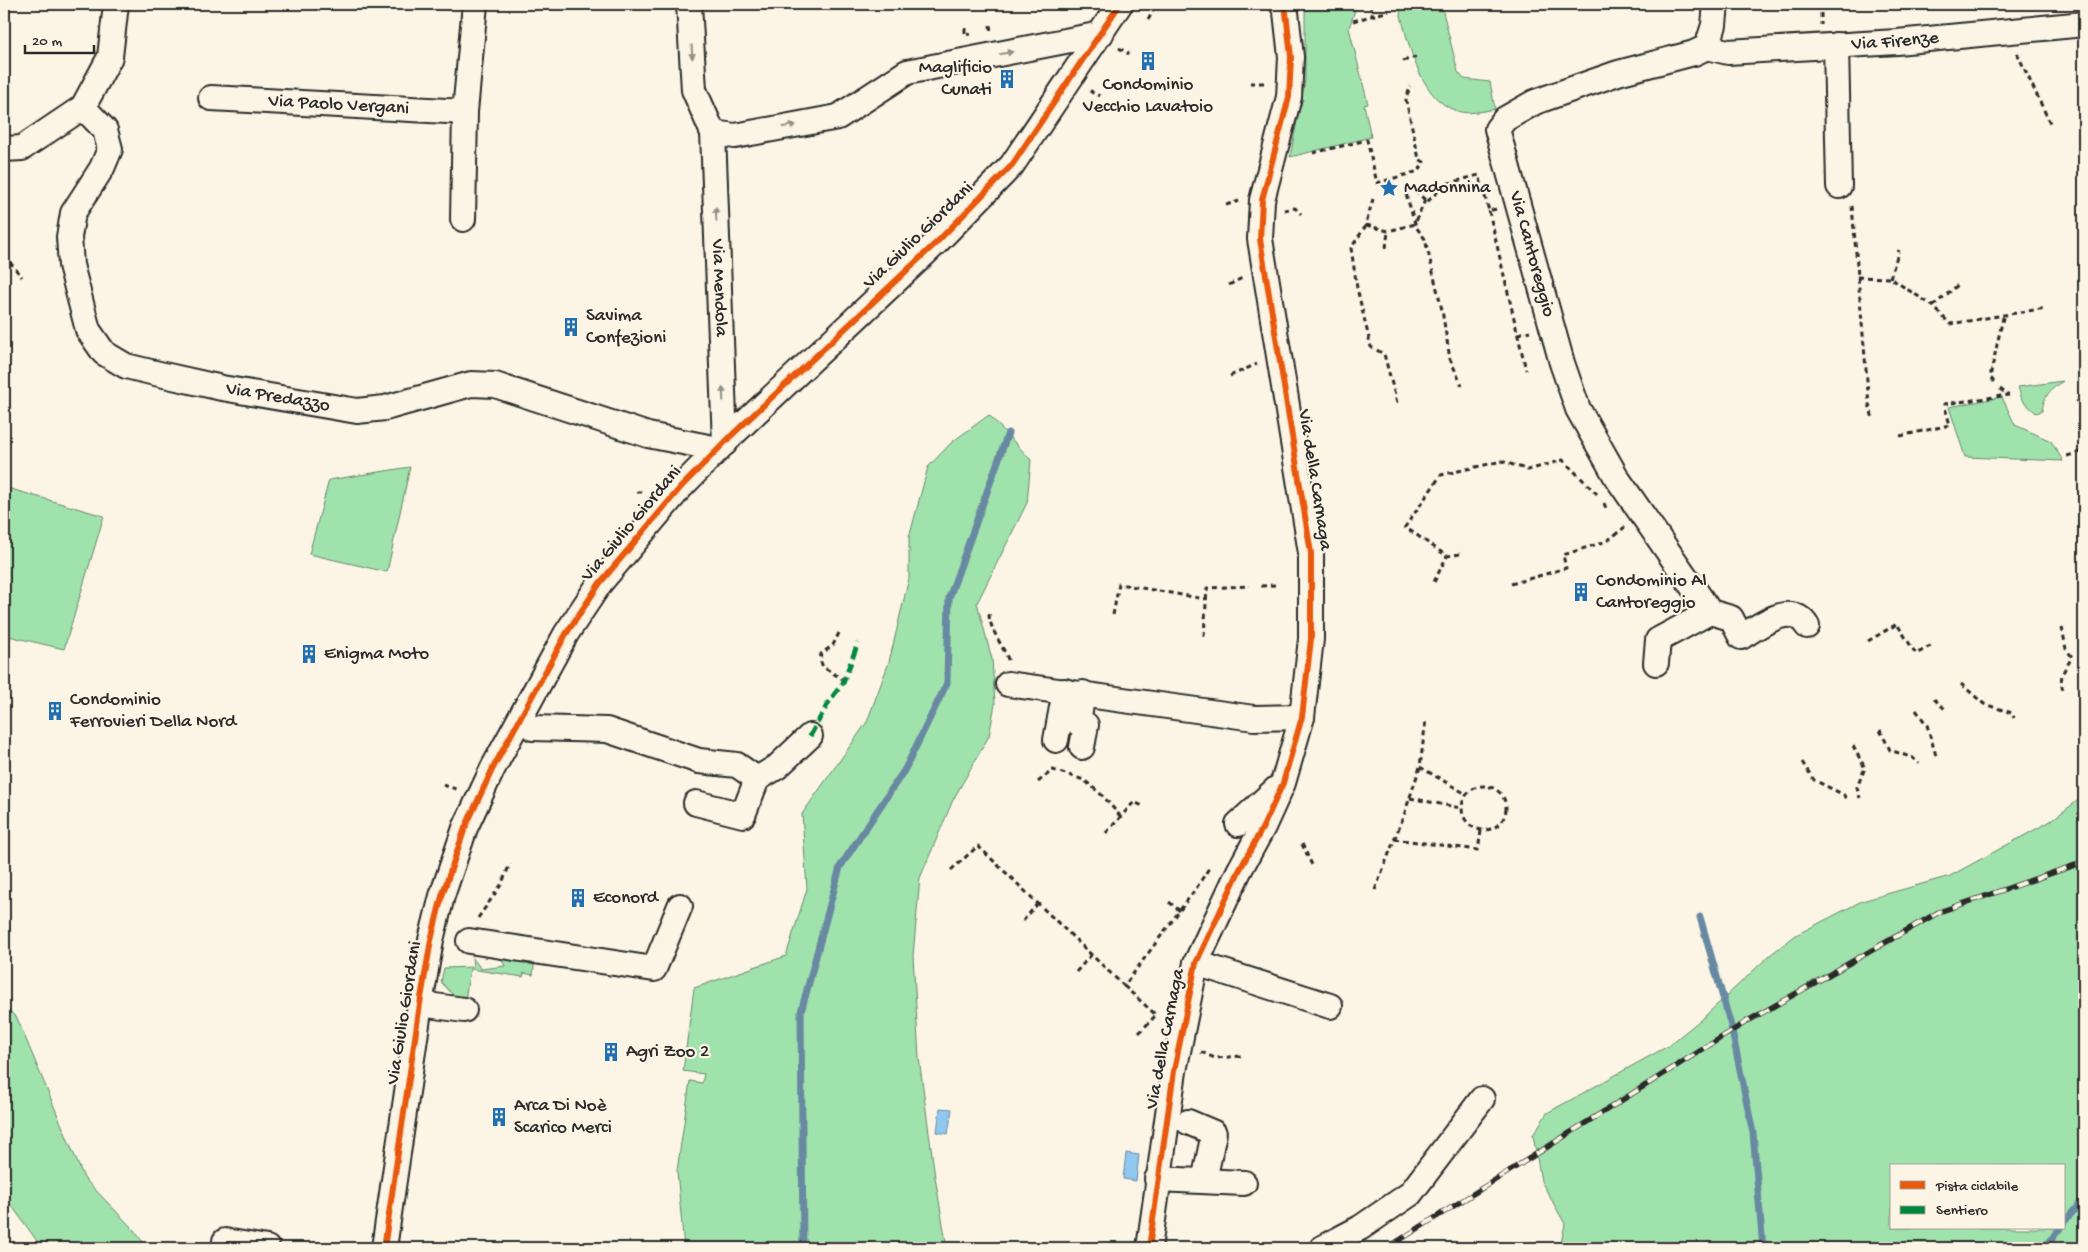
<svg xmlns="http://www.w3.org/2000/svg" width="2088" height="1252" font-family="'Gochi Hand',sans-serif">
	<rect width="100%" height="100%" fill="#fcf5e5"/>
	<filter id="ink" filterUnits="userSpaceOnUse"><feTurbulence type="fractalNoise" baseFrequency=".02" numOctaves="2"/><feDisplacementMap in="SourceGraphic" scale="10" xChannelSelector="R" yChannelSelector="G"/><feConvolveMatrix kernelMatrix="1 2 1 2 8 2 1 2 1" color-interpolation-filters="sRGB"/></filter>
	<g filter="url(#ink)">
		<g fill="#a0e2ac" stroke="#66866c" fill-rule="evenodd">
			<polygon points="1305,4 1353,4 1355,10 1349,28 1368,104 1364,105 1371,137 1290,157 1305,80"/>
			<path d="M1398,4h43l17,68 6,7 26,3 5,27c-13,2 -26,6 -38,2 -39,-12 -50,-74 -59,-107z"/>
			<path d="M2063,381c-13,9 -19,14 -21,30l-6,2 -14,-13 -4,-13z"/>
			<polygon points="2002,397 2015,425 2051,441 2063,461 1965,457 1949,407"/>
			<polygon points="989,415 1031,460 1027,503 977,603 992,659 995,704 989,736 953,800 920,878 913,956 919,1058 935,1177 947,1248 684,1248 677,1171 690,1081 702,1083 704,1074 683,1071 694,988 786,956 807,889 802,814 867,722 889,662 909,578 909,538 928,467 952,442"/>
			<polygon points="410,467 387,572 309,554 329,480"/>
			<polygon points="4,487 104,516 64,649 4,635"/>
			<path d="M2084,796v452h-524l5,-24 -24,-43 -8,-46 14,-22 121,-67 36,-29 66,-62 26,-20 66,-34 88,-25 99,-54zM1892,1166h172v62h-172z"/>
			<polygon points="499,953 535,958 533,975 524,973 523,977 470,969 465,1000 455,997 441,982 444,968 473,967 472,957 481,969 505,966"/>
			<polygon points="4,1006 17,1018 84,1178 134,1230 147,1248 42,1248 4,1195"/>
		</g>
		<g fill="#91c8ef" stroke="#6889a1">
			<polygon points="940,1108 952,1109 948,1134 937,1132"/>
			<polygon points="1126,1153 1139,1155 1136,1181 1123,1179"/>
		</g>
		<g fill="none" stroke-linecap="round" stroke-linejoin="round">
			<g stroke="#6889a1" stroke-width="7">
				<polyline points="1700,917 1731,1026 1753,1133 1763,1248"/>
				<polyline points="2064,1222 2084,1199"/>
				<polyline points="803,1248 801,1012 840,867 905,769 947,683 949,598 1008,433"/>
				<polyline points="2045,1248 2060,1228"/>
			</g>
			<g stroke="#2b2b2b" stroke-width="28">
				<g id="minor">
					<polyline points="689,4 694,90 713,133 735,136 838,117 907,72 1101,34"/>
					<path id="s1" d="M1716,4l-2,21 -7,22 -13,6 -76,20 -83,29 -30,17 -8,10 65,234 16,46 39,69 93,134 21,6 10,19c19,-11 50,-37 66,-11"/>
					<polyline points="1836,45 1839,186"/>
					<path id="s2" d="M1707,47l21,5 169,-10 187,-18"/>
					<path id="s3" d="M211,98l254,14"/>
					<path id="s4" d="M83,107l22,23 5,19 -8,19 -29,45 -4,24 2,28 17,65 16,23 22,13 29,7 67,15 135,23 28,-3 86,-24 24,1 153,50 70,14"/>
					<path id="s5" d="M713,133l12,310"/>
					<polyline points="4,149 22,148 83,107 110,57 116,4"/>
					<polyline points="463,219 465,112 475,4"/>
					<polyline points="1656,663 1658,640 1710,612"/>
					<polyline points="1008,684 1254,718 1302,717"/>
					<polyline points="533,728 607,730 699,761 737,765 757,779 743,815 696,803"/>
					<polyline points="1056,740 1065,691"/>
					<polyline points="1082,747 1086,725 1078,723 1083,693"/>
					<polyline points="757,779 777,767 810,736"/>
					<polyline points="1238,824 1276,789"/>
					<polyline points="469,941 654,969 680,906"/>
					<polyline points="1196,963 1330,1006"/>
					<polyline points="420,1004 464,1010"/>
					<polyline points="1188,1122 1214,1133 1204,1181"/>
					<polyline points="1157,1179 1244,1183"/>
					<polyline points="225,1241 267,1248"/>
					<polyline points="384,1248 420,1004 431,940 442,896 465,828 493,768 566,634 600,583 681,487 733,434 937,242 1012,165 1120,4"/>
					<polyline points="1149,1248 1174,1071 1196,963 1239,871 1263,827 1283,783 1302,717 1311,639 1311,553 1260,239 1262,200 1289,97 1291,57 1286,12 1282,4"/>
					<polyline points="1322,1248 1360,1228 1410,1194 1482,1099"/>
				</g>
			</g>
			<g stroke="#2b2b2b" stroke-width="3" stroke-dasharray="5 4" stroke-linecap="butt">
				<polyline points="1370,4 1373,16"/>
				<polyline points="1821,4 1821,25"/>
				<polyline points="1148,20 1153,11"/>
				<polyline points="1353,21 1389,11"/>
				<polyline points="990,25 991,32"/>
				<polyline points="965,28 965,35 970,34"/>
				<polyline points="1119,48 1129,54"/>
				<polyline points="2017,53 2050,123"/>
				<polyline points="1403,61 1416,57"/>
				<polyline points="1250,83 1267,83"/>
				<polyline points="1092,90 1091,92 1100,96"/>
				<polyline points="1313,153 1367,140 1377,183 1419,171 1424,162 1419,159 1406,100 1410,86"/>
				<polyline points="1415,190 1427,202 1446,184 1479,175 1489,211 1496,209"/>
				<polyline points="1406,194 1416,227 1425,239 1442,310 1450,359 1462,386"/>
				<polyline points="1373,199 1365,227 1351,248 1357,288 1371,347 1384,354 1397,403"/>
				<polyline points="1226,205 1239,201"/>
				<polyline points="1852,206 1869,404 1873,419"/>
				<polyline points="1284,210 1295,208 1301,214"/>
				<polyline points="1489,211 1526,370"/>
				<polyline points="1366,225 1388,231 1415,224 1425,200"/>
				<polyline points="1386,248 1388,231"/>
				<polyline points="4,255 22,277"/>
				<polyline points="1857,277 1890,278 1933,306 1950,324 2046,308"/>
				<polyline points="1890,278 1899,250"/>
				<polyline points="1229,285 1244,277"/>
				<polyline points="1933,306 1958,285"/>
				<polyline points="1518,334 1530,331"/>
				<polyline points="1230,376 1257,364"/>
				<polyline points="1994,382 1990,377 2004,313"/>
				<polyline points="2000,389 2008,395"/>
				<polyline points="2076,402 2084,401"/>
				<polyline points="1900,436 1950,425 1944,404 2009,395"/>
				<polyline points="2067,456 2084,451"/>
				<polyline points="637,492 646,492"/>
				<polyline points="1604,503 1607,511"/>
				<polyline points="1460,554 1447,556 1405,527 1441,475 1502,461 1528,470 1563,460 1599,496"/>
				<polyline points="1434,582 1447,556"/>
				<polyline points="1511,584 1566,568 1563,555 1607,541 1625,527"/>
				<polyline points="1261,586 1275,585"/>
				<path d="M989,614c0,14 15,33 20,48"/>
				<polyline points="1113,615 1119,584 1205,599"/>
				<polyline points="2081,617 2084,620"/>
				<path d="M2062,627l4,22 6,8c-7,13 -14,18 -9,33"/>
				<polyline points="839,633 833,645 821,654 820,660 823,667 844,680"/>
				<polyline points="1204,636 1207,588 1249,586"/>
				<polyline points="1868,641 1897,624 1916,654 1932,645"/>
				<polyline points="1961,684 1984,704 2012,713 2014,718"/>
				<polyline points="1934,699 1946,710"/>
				<polyline points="1916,710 1927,725 1937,759"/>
				<polyline points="1880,730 1890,750 1913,758 1919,764"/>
				<polyline points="1853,746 1865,768 1857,787 1860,798"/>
				<polyline points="1802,762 1814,780 1844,795 1846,800"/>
				<polyline points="1420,767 1466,794"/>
				<polyline points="1038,782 1053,770 1084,780 1103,796 1120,816"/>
				<polyline points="443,785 459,790"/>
				<circle cx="1484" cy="808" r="22"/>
				<polyline points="1410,798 1461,808"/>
				<polyline points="1106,833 1134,802 1145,807"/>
				<polyline points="1394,839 1478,850 1481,831"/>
				<polyline points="1302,844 1312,865"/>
				<polyline points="951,870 978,846 1124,986 1197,887 1209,868"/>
				<polyline points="1375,890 1405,812 1420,767 1426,719"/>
				<polyline points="1169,902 1180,911"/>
				<polyline points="478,918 501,885 510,864"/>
				<polyline points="1023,921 1038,903"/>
				<polyline points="1076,972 1092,954"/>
				<polyline points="1124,986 1156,1015 1139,1033"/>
				<polyline points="1201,1052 1215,1058 1242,1056"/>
			</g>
			<use href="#minor" stroke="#fcf5e5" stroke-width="24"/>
			<g stroke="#2b2b2b" stroke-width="5.5">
				<polyline id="rail" points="1387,1248 1746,1022 1939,912 2084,862"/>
			</g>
			<use href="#rail" stroke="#fcf5e5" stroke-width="4" stroke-dasharray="11" stroke-linecap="butt"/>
			<polyline stroke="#00873e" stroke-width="5" stroke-dasharray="10 5" stroke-linecap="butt" points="810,736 830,700 843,683 858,643"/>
			<g stroke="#fcf5e5" stroke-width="9">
				<g id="cycleway">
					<polyline points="384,1248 420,1004 431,940 442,896 465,828 493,768 566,634 600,583 681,487 733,434 937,242 1012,165 1120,4"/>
					<polyline points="1149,1248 1174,1071 1196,963 1239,871 1263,827 1283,783 1302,717 1311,639 1311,553 1260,239 1262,200 1289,97 1291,57 1286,12 1282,4"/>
				</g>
			</g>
			<use href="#cycleway" stroke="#e8590c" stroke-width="6"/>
		</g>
		<defs><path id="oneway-solid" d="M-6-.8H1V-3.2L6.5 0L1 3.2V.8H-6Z" transform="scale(1.25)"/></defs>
		<g fill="#949088">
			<use href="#oneway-solid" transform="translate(692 52) rotate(87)"/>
			<use href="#oneway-solid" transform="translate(1006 53) rotate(-11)"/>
			<use href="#oneway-solid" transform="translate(789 126) rotate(-10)"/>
			<use href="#oneway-solid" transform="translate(716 214) rotate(-93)"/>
			<use href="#oneway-solid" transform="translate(723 394) rotate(-92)"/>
		</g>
	</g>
	<defs>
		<g id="building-bare" transform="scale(1.5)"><path d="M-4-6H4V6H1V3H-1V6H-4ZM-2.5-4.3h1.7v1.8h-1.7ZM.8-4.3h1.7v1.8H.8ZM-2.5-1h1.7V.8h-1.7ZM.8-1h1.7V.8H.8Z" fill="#1f6fb2" stroke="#fcf5e5" stroke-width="2.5" paint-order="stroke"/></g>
		<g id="sight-bare" transform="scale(1.5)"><path d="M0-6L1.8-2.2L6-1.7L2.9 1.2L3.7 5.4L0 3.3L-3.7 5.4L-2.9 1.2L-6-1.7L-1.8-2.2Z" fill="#1f6fb2" stroke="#fcf5e5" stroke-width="2.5" paint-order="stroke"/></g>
	</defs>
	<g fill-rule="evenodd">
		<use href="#building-bare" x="1148" y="61"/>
		<use href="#building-bare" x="1007" y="79"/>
		<use href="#sight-bare" x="1389" y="188"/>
		<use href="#building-bare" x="571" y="327"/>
		<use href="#building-bare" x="1581" y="592"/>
		<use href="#building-bare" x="309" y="654"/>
		<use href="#building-bare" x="55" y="711"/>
		<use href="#building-bare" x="578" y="898"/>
		<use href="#building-bare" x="611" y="1052"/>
		<use href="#building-bare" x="499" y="1117"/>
	</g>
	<g text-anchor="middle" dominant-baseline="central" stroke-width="4.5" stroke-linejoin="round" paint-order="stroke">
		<g font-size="19" fill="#2b2b2b" stroke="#fcf5e5">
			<text stroke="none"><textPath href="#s2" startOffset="189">Via Firenze</textPath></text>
			<text stroke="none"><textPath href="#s3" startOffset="128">Via Paolo Vergani</textPath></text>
			<text transform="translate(919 236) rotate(-44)">Via Giulio Giordani</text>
			<text stroke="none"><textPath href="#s1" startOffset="402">Via Cantoreggio</textPath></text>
			<text stroke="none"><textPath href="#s5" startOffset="155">Via Mendola</textPath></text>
			<text stroke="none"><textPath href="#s4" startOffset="454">Via Predazzo</textPath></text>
			<text transform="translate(1314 480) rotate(81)">Via della Carnaga</text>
			<text transform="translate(632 524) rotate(-50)">Via Giulio Giordani</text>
			<text transform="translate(405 1013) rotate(-81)">Via Giulio Giordani</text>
			<text transform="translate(1166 1039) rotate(-79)">Via della Carnaga</text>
		</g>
		<g font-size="19" fill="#2b2b2b" stroke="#fcf5e5" text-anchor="start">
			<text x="992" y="68" text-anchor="end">Maglificio<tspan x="992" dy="22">Cunati</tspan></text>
			<text x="1148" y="85" text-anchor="middle">Condominio<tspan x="1148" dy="22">Vecchio Lavatoio</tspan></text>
			<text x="1404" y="188">Madonnina</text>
			<text x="586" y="316">Savima<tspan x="586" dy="22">Confezioni</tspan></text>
			<text x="1596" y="581">Condominio Al<tspan x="1596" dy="22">Cantoreggio</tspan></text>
			<text x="324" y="654">Enigma Moto</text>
			<text x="70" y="700">Condominio<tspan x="70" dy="22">Ferrovieri Della Nord</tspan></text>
			<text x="593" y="898">Econord</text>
			<text x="626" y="1052">Agri Zoo 2</text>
			<text x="514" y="1106">Arca Di Noè<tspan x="514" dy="22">Scarico Merci</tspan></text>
		</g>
	</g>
	<rect width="2088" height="1252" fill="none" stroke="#fcf5e5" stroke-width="20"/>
	<rect x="10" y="10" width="2068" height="1232" fill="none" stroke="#2b2b2b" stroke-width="2" filter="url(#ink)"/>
	<rect x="1890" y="1164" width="175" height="65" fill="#fcf5e5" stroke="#a8a49b"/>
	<rect x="1900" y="1181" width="25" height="8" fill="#e8590c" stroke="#a8a49b"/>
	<text x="1936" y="1190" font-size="15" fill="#2b2b2b">Pista ciclabile</text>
	<rect x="1900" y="1206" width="25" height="8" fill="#00873e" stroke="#a8a49b"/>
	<text x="1936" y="1214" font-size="15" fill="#2b2b2b">Sentiero</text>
	<path d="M25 45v8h69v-8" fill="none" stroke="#2b2b2b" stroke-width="2.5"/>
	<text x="32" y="45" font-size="15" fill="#2b2b2b" stroke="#fcf5e5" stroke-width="4" paint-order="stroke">20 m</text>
</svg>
